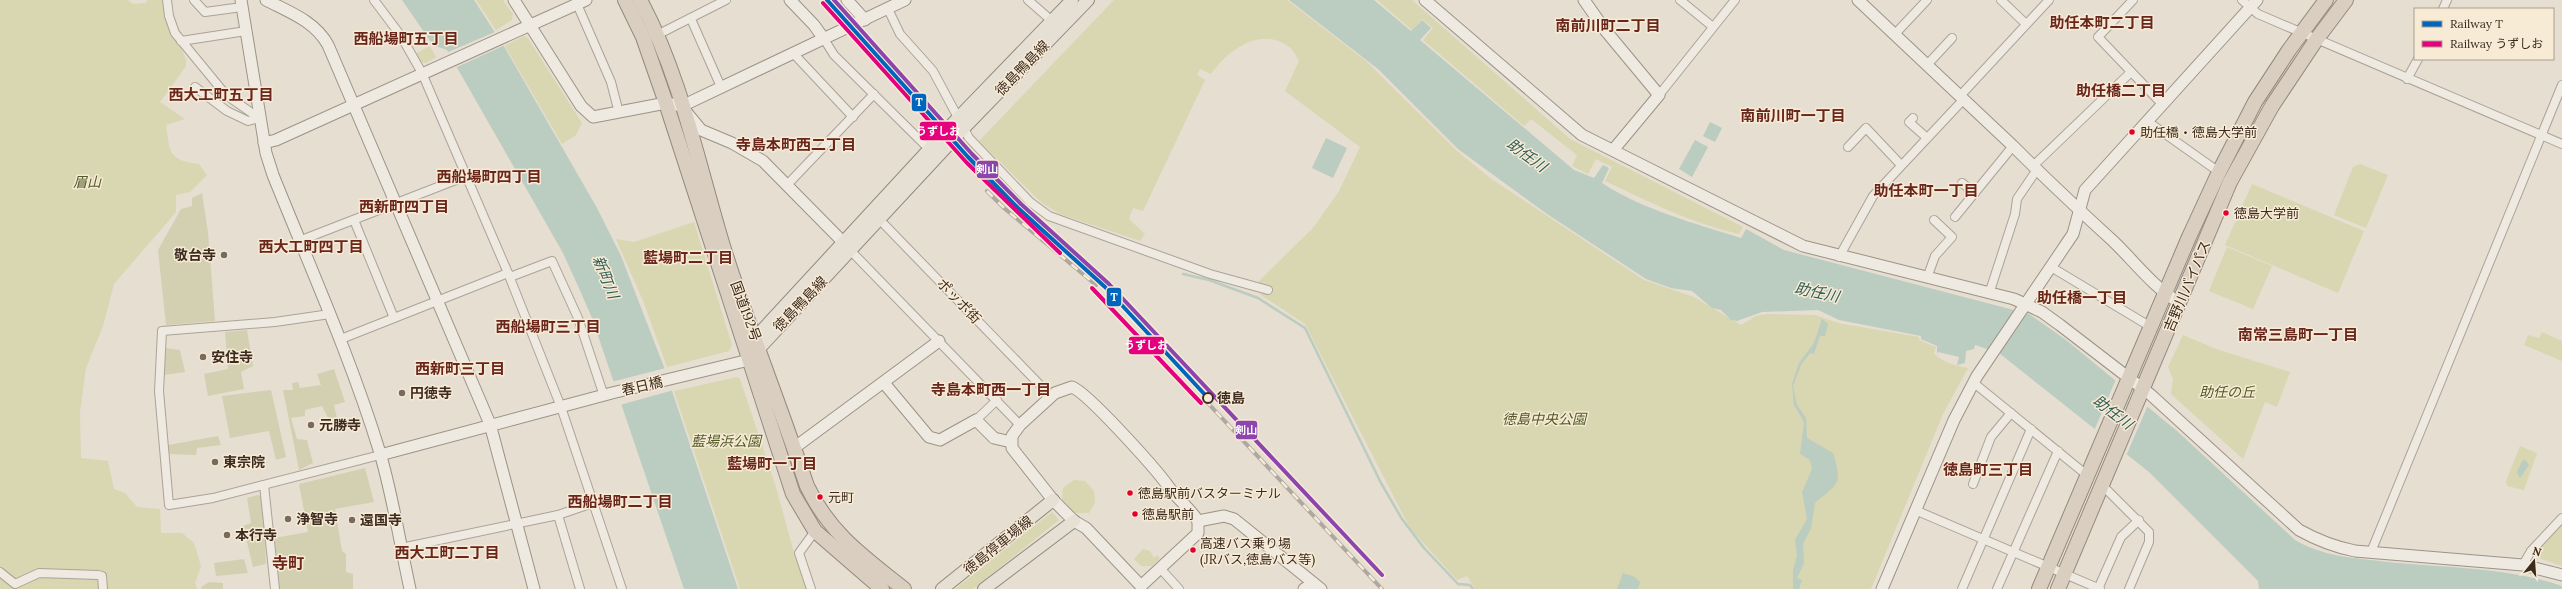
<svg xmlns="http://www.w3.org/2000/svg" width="2562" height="589" font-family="Lora,'Noto Sans JP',serif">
	<rect width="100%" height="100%" fill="#e6ded0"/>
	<g fill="#d9d6b2">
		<path d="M0,0h128l5,4 13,-1 1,-3h15l24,60v6l-26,36 25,17 -19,6c4,28 2,35 33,39l8,11 -17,17 -14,3v17l-62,72 -11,42 -17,42 -6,44 1,46 27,3 6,28 11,4 12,14 23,2 1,24h21l12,10 7,23 -6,17 2,6h-197z"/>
		<polygon points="476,0 503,0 513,14 512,20 496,30"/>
		<path d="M1114,0h173l79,61 91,90 33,27 154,102 50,17 47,28 15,-9 11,-2 48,1 23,8 81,14v3l17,7 -2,7c9,8 22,12 34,14l-25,46 -72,175h-396l-8,-13 -10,4 -47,-52 -105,-204 -44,-29 -2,-14 54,-53 26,-37 21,-44 -75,-56 14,-30c-3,-5 -6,-12 -11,-15 -28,-20 -61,5 -77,28l-11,-5 -3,6 8,5 -62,131 -10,-3 -4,11 16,15 -5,7 -80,-27 -18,-11 -63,-62z"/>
		<path d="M1377,0h35l158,139 173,88 -4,7c-48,-11 -90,-32 -134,-53l7,-14 -16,-8 -8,15 -16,-8 5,-11 -46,-36 -7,7 -101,-86 10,-12 -11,-9 -10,11z"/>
		<polygon points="524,36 527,37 582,123 576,135 562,144 505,46"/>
		<polygon points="430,46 436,57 426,63 421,62 415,54"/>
		<polygon points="2360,164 2388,175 2366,228 2334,215 2353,167"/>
		<polygon points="2252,184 2364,231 2338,293 2225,245"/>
		<polygon points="694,222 732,345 729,351 667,367 644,303 616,239 634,242"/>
		<polygon points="2227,247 2272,266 2253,309 2209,291"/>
		<polygon points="2542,332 2562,341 2562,361 2524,345 2528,335 2539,338"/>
		<polygon points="2183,335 2216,349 2290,372 2277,407 2265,402 2243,459 2171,394 2173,379 2168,367"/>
		<polygon points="737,377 740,379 775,484 793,549 808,589 740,589 674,391"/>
		<polygon points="2520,446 2537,453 2524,490 2507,486 2506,481"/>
		<polygon points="1074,480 1085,481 1094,491 1095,503 1089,513 1075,513 1062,500 1063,488"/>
		<polygon points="1052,512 1059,520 973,589 955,589"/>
		<polygon points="2562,522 2562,566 2536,557 2537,552"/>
		<polygon points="1143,549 1150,551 1154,558 1157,555 1160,558 1152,566 1141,566 1134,559"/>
	</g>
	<g fill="#d3d0b1">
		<polygon points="202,193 208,232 215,321 166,325 158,250 181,209 192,206 192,198"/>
		<polygon points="247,330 253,366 241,372 244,389 208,396 204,374 228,369 225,332"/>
		<polygon points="165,348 180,350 185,372 164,375"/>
		<polygon points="334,369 345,402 334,405 337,418 328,418 322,406 305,410 305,416 291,418 297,439 307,440 313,463 299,470 283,390 293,390 292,383 298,382 300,388 321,385 317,374"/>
		<polygon points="271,390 286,457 276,460 269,431 230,438 222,396"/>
		<polygon points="218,436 221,445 197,448 196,455 169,454 168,445"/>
		<polygon points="365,468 374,502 335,509 342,551 346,554 346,572 353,574 353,589 279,589 274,538 308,532 299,484"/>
		<polygon points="258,495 262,497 266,564 253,567 243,526 251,523 247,498"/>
		<polygon points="244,559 248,573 216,576 214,563"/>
		<polygon points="209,582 223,583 223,589 202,589 201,587"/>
	</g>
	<g fill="#bbccc0">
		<polygon points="402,0 474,0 505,48 597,208 621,256 664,367 738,589 684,589 592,318 578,286 563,253 447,50 433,45"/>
		<path d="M1289,0h85l37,31 11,-11 9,8 -11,12 154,130 20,8 9,-13 6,3 -7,15c41,27 92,40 139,55l5,-9 38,21 245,64 37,26 111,91 118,109c29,17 60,18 93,22 57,6 119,5 174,24v3h-303l-1,-8 -109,-109 -150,-119 -24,-8 -1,4 -8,2 -1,12 -8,2 2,-8 -21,-5 -1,3v-9l-16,-7v-3l-82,-16 -21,-10 -56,2 -25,9 -6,-1 -10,-10 -9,-2 -20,-17 -21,-3 -25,-9 -99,-65 -89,-65 -80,-80z"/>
		<polygon points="1710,122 1722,128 1715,142 1703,136"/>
		<polygon points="1326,138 1347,148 1333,178 1312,168"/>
		<polygon points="1695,140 1708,147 1692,177 1679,169"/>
		<path d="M1822,319l6,5 -3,12h-5l-6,18 -4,-1 -9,12 -8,21 4,19 9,13 1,20 26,15c10,32 5,30 -18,50l-4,25 -8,16 1,19 -7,15 5,2 -3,9h-6v-19l4,-14 -2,-16 12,-21 -5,-27 10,-23 -2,-9 -10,-6 4,-32 -10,-17 -2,-21 7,-21 15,-20z"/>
		<polygon points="2525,460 2529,465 2520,478 2517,472 2522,461"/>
		<polygon points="1623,573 1635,577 1640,582 1638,589 1617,589"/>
	</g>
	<g fill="#e6ded0">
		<polygon points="497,31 505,45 455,68 446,53"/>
		<polygon points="666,368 674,390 620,405 611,382"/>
		<polygon points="2116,379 2148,405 2126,456 2094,431"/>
	</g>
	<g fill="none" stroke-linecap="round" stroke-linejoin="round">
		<polyline stroke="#bbccc0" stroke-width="2.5" points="1183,274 1209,280 1258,298 1305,328 1381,483 1402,519 1424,548 1458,584 1470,585 1473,589"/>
		<g stroke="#aca398" stroke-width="10">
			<g id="street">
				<polyline points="167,0 169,16 175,33 226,95 259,118"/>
				<polyline points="194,0 205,12 242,7"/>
				<polyline points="374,0 401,36 422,73 508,273 561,407 622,589"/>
				<polyline points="1028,0 1052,21"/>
				<polyline points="1680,0 1713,27"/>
				<polyline points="2001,0 2026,24"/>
				<polyline points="2133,0 2098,37 2162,104"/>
				<polyline points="2242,0 2258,14 2562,144"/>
				<polyline points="577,4 611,82 619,113"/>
				<polyline points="888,9 900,34 933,71 969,138 1030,202 1049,216 1210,274 1268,290"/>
				<polyline points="2443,9 2447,0"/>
				<polyline points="691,19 721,87"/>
				<polyline points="1895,34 1927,0"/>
				<polyline points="657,35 726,0"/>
				<polyline points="824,39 834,55 929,149"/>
				<polyline points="181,41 246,31"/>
				<polyline points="793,53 853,117"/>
				<polyline points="1927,65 1952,38"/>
				<polyline points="2407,79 2418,59"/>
				<polyline points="195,87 227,111 248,121 259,118"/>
				<polyline points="1659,95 1735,0"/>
				<polyline points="1960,96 2049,0"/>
				<polyline points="1913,118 1909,122 1927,138"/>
				<polyline points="2147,121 2219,172"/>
				<polyline points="1848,147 1866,128 1901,165"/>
				<polyline points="2033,166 2130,73"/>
				<polyline points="1962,183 1975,193"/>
				<polyline points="787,185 874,94"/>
				<polyline points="1955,217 2013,146"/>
				<polyline points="879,219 1039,384"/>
				<polyline points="354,220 394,318"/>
				<polyline points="299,241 466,176"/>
				<polyline points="848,248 1020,425"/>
				<polyline points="1839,257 1873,196 1963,100"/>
				<polyline points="2051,267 2151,327"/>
				<polyline points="510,277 552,261 578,318 604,396"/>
				<polyline points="1927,278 1935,256 1952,237 1934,220"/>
				<polyline points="1989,294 2015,214 2017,199 2036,171"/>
				<polyline points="330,314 275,322 162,331 159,391 169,505 213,498 380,455"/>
				<polyline points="341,339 508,273"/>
				<polyline points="1974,383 2088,476"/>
				<polyline points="976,420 997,400"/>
				<polyline points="1973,484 1991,437 2011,413"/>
				<polyline points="264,485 275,589"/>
				<polyline points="2102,485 2149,532 2149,542 2129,589"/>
				<polyline points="1915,510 2100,589"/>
				<polyline points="558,515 580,589"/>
				<polyline points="401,548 558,515 593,503"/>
				<polyline points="2371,552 2562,85"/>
				<polyline points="2523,565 2531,551 2562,518"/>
				<polyline points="1160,568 1179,589"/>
				<polyline points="0,572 15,584 39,573 98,575 102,576 103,589"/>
				<polyline points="811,589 799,553 815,531"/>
				<polyline points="1962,589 2031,429"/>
				<polyline points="1997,589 2058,451"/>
				<polyline points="2098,589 2121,537 2139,520"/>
			</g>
		</g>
		<g stroke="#9c9388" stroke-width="13">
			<g id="secondary">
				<path d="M241,0l25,153 7,22c37,92 78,183 107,278 13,44 20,91 30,136"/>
				<path d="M266,0c23,12 49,21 62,45l162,379 44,165"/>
				<polyline points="514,0 581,106 593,117 666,103 682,106 905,0"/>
				<polyline points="790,0 814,25 824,39"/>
				<polyline points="847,0 865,20"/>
				<path d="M1425,0l157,135 221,111 211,53 28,13 18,13 91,70 148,135c18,10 36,17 56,21l168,14 39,10"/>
				<polyline points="1584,0 1605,30 1659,95 1614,149"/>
				<path d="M1858,0l155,146c33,33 66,64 100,95 22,21 40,46 67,62"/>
				<polyline points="687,113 701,130 732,143 763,161 843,242"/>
				<polyline points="264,143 276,140 586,0"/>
				<polyline points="884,383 929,437 940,440 976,420 994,438 1011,442"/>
				<path d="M1072,387c16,6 84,82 96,99 9,13 22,22 30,35v12l-57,53 -55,-58 -12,-7 -21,-21 -41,-52v-12l8,-11 35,-32z"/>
				<polyline points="794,448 939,341"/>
				<polyline points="380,455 612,393 749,360"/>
				<polyline points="1198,521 1224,516 1234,519 1321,589"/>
				<polyline points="1304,589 1313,583"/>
				<polyline points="1882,589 1954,420 1977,376 2073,234 2085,190 2257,0"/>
			</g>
		</g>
		<g stroke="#92897f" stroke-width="14">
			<g id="primary">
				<polyline points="753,346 755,338 958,118 1072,0"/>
				<polyline points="753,355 964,128 1088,0"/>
				<polyline points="942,589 1053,500"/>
				<polyline points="984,589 1074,521"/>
			</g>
		</g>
		<g stroke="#92897f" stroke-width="16">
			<g id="highway">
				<polyline points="625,0 643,37 666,103 793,494 815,531 882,589"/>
				<path d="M640,0c41,76 58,164 83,246 25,81 57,159 84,240 23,48 57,71 97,103"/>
				<polyline points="2039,589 2189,237 2219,172 2255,102 2289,50 2326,0"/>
				<polyline points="2058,589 2230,182 2272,106 2316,40 2346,0"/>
			</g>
		</g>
		<use href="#street" stroke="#eee9e1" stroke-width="8"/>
		<use href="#secondary" stroke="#eee9e1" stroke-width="11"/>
		<use href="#primary" stroke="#e6dfd3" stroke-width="12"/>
		<use href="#highway" stroke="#dacec0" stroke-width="14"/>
		<g stroke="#aea8a1" stroke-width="4">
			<g id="rail">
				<polyline points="987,191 1004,208 1096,285"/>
				<polyline points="1205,400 1382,589"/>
			</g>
		</g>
		<use href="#rail" stroke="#f7ebd6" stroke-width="2.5" stroke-dasharray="8" stroke-linecap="butt"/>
		<g stroke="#f7ebd6" stroke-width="7">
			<polyline id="rail-1" points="827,0 968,157 1018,208 1105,287 1208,398"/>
		</g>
		<g stroke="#f7ebd6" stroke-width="7">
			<g id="rail-2">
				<polyline points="823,3 967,163 1060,253"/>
				<polyline points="1092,288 1201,403"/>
			</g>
		</g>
		<g stroke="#f7ebd6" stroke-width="7">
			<polyline id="rail-3" points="834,0 972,154 1021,204 1109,284 1382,575"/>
		</g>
		<use href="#rail-1" stroke="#0065bd" stroke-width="4"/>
		<use href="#rail-2" stroke="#e5007d" stroke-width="4"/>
		<use href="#rail-3" stroke="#8e44ad" stroke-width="4"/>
	</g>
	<g fill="#e4002b" stroke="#f7ebd6" stroke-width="1.5">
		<circle cx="2132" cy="132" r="3.5"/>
		<circle cx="2226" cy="213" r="3.5"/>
		<circle cx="1130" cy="493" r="3.5"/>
		<circle cx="820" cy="497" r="3.5"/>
		<circle cx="1135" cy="514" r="3.5"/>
		<circle cx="1193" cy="550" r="3.5"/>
	</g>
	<g fill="#786a5d" stroke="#f7ebd6" stroke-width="1.5">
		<circle cx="224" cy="255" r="4"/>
		<circle cx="203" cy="357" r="4"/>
		<circle cx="402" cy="393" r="4"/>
		<circle cx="311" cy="425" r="4"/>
		<circle cx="215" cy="462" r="4"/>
		<circle cx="288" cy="519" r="4"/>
		<circle cx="352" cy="520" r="4"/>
		<circle cx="227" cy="535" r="4"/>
	</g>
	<circle fill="#f7ebd6" stroke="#3d2b1f" stroke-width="2" cx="1208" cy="398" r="5"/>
	<g text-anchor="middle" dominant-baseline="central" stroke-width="3" stroke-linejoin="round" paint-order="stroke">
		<g font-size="13" fill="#3d2b1f" stroke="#f7ebd6" text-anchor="start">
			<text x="2140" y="132">助任橋・徳島大学前</text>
			<text x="2234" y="213">徳島大学前</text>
			<text x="1138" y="493">徳島駅前バスターミナル</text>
			<text x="828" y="497">元町</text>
			<text x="1142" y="514">徳島駅前</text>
			<text x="1200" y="543">高速バス乗り場<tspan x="1200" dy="16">(JRバス,徳島バス等)</tspan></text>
		</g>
		<g font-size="14" fill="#3d2b1f" stroke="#f7ebd6">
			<text transform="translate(1022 68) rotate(-46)">徳島鴨島線</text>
			<text transform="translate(2187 286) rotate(-67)">吉野川バイパス</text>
			<text transform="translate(959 301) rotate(46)">ポッポ街</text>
			<text transform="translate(800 304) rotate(-46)">徳島鴨島線</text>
			<text transform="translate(746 311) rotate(70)">国道192号</text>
			<text transform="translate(642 386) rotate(-13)">春日橋</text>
			<text transform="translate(998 545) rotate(-39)">徳島停車場線</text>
		</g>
		<g font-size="14" font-style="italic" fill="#515a25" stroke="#f7ebd6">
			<text x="87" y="182">眉山</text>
			<text x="2227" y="392">助任の丘</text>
			<text x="1544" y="419">徳島中央公園</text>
			<text x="726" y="441">藍場浜公園</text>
		</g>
		<g font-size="14" font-weight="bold" fill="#3d2b1f" stroke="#f7ebd6" text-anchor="start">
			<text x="216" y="255" text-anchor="end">敬台寺</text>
			<text x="211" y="357">安住寺</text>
			<text x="410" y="393">円徳寺</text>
			<text x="319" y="425">元勝寺</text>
			<text x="223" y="462">東宗院</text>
			<text x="296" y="519">浄智寺</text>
			<text x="360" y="520">還国寺</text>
			<text x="235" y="535">本行寺</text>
		</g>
		<g font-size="14" font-weight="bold" fill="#3d2b1f" stroke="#f7ebd6" text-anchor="start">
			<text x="1217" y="398">徳島</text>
		</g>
		<g font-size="15" font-weight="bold" fill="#6b261c" stroke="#f7ebd6">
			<text x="2102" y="22">助任本町二丁目</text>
			<text x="1608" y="25">南前川町二丁目</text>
			<text x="406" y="38">西船場町五丁目</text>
			<text x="2121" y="90">助任橋二丁目</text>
			<text x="221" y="94">西大工町五丁目</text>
			<text x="1793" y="115">南前川町一丁目</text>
			<text x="796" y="144">寺島本町西二丁目</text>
			<text x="489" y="176">西船場町四丁目</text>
			<text x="1926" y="190">助任本町一丁目</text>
			<text x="404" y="206">西新町四丁目</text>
			<text x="311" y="246">西大工町四丁目</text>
			<text x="688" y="257">藍場町二丁目</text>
			<text x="2082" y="297">助任橋一丁目</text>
			<text x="548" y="326">西船場町三丁目</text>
			<text x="2298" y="334">南常三島町一丁目</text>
			<text x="460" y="368">西新町三丁目</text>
			<text x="991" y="389">寺島本町西一丁目</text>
			<text x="772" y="463">藍場町一丁目</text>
			<text x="1988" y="469">徳島町三丁目</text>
			<text x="620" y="501">西船場町二丁目</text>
			<text x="447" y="552">西大工町二丁目</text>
		</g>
		<g font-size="15" font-style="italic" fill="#2e5d56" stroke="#f7ebd6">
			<text transform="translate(1527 155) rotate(36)">助任川</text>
			<text transform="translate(606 277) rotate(68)">新町川</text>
			<text transform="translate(1817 292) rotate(12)">助任川</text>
			<text transform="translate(2113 412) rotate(37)">助任川</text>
		</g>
		<g font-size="16" font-weight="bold" fill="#6b261c" stroke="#f7ebd6">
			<text x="288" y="563">寺町</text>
		</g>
	</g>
	<g stroke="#f7ebd6" stroke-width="1.5">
		<rect x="911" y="93" width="16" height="19" rx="4" fill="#0065bd"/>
		<rect x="919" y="121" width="38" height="20" rx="4" fill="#e5007d"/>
		<rect x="976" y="160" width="23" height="19" rx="4" fill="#8e44ad"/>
		<rect x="1106" y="287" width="16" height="20" rx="4" fill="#0065bd"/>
		<rect x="1128" y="336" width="37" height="19" rx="4" fill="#e5007d"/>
		<rect x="1235" y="420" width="23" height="20" rx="4" fill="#8e44ad"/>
	</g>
	<g font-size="11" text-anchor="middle" font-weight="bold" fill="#fff">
		<text x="919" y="106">T</text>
		<text x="938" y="135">うずしお</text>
		<text x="987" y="173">剣山</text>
		<text x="1114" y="301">T</text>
		<text x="1146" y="349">うずしお</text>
		<text x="1246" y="434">剣山</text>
	</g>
	<rect x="2414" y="8" width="140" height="52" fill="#f7ebd6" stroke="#ad9e8d"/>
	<rect x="2422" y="21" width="20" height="6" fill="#0065bd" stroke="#ad9e8d"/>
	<text x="2450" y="28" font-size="12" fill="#3d2b1f">Railway T</text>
	<rect x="2422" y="41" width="20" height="6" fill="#e5007d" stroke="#ad9e8d"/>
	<text x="2450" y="48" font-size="12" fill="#3d2b1f">Railway うずしお</text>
	<g transform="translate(2534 561) rotate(17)" stroke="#f7ebd6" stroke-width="3" paint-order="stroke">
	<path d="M0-3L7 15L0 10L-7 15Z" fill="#3d2b1f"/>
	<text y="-6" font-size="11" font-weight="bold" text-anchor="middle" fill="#3d2b1f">N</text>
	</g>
</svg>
